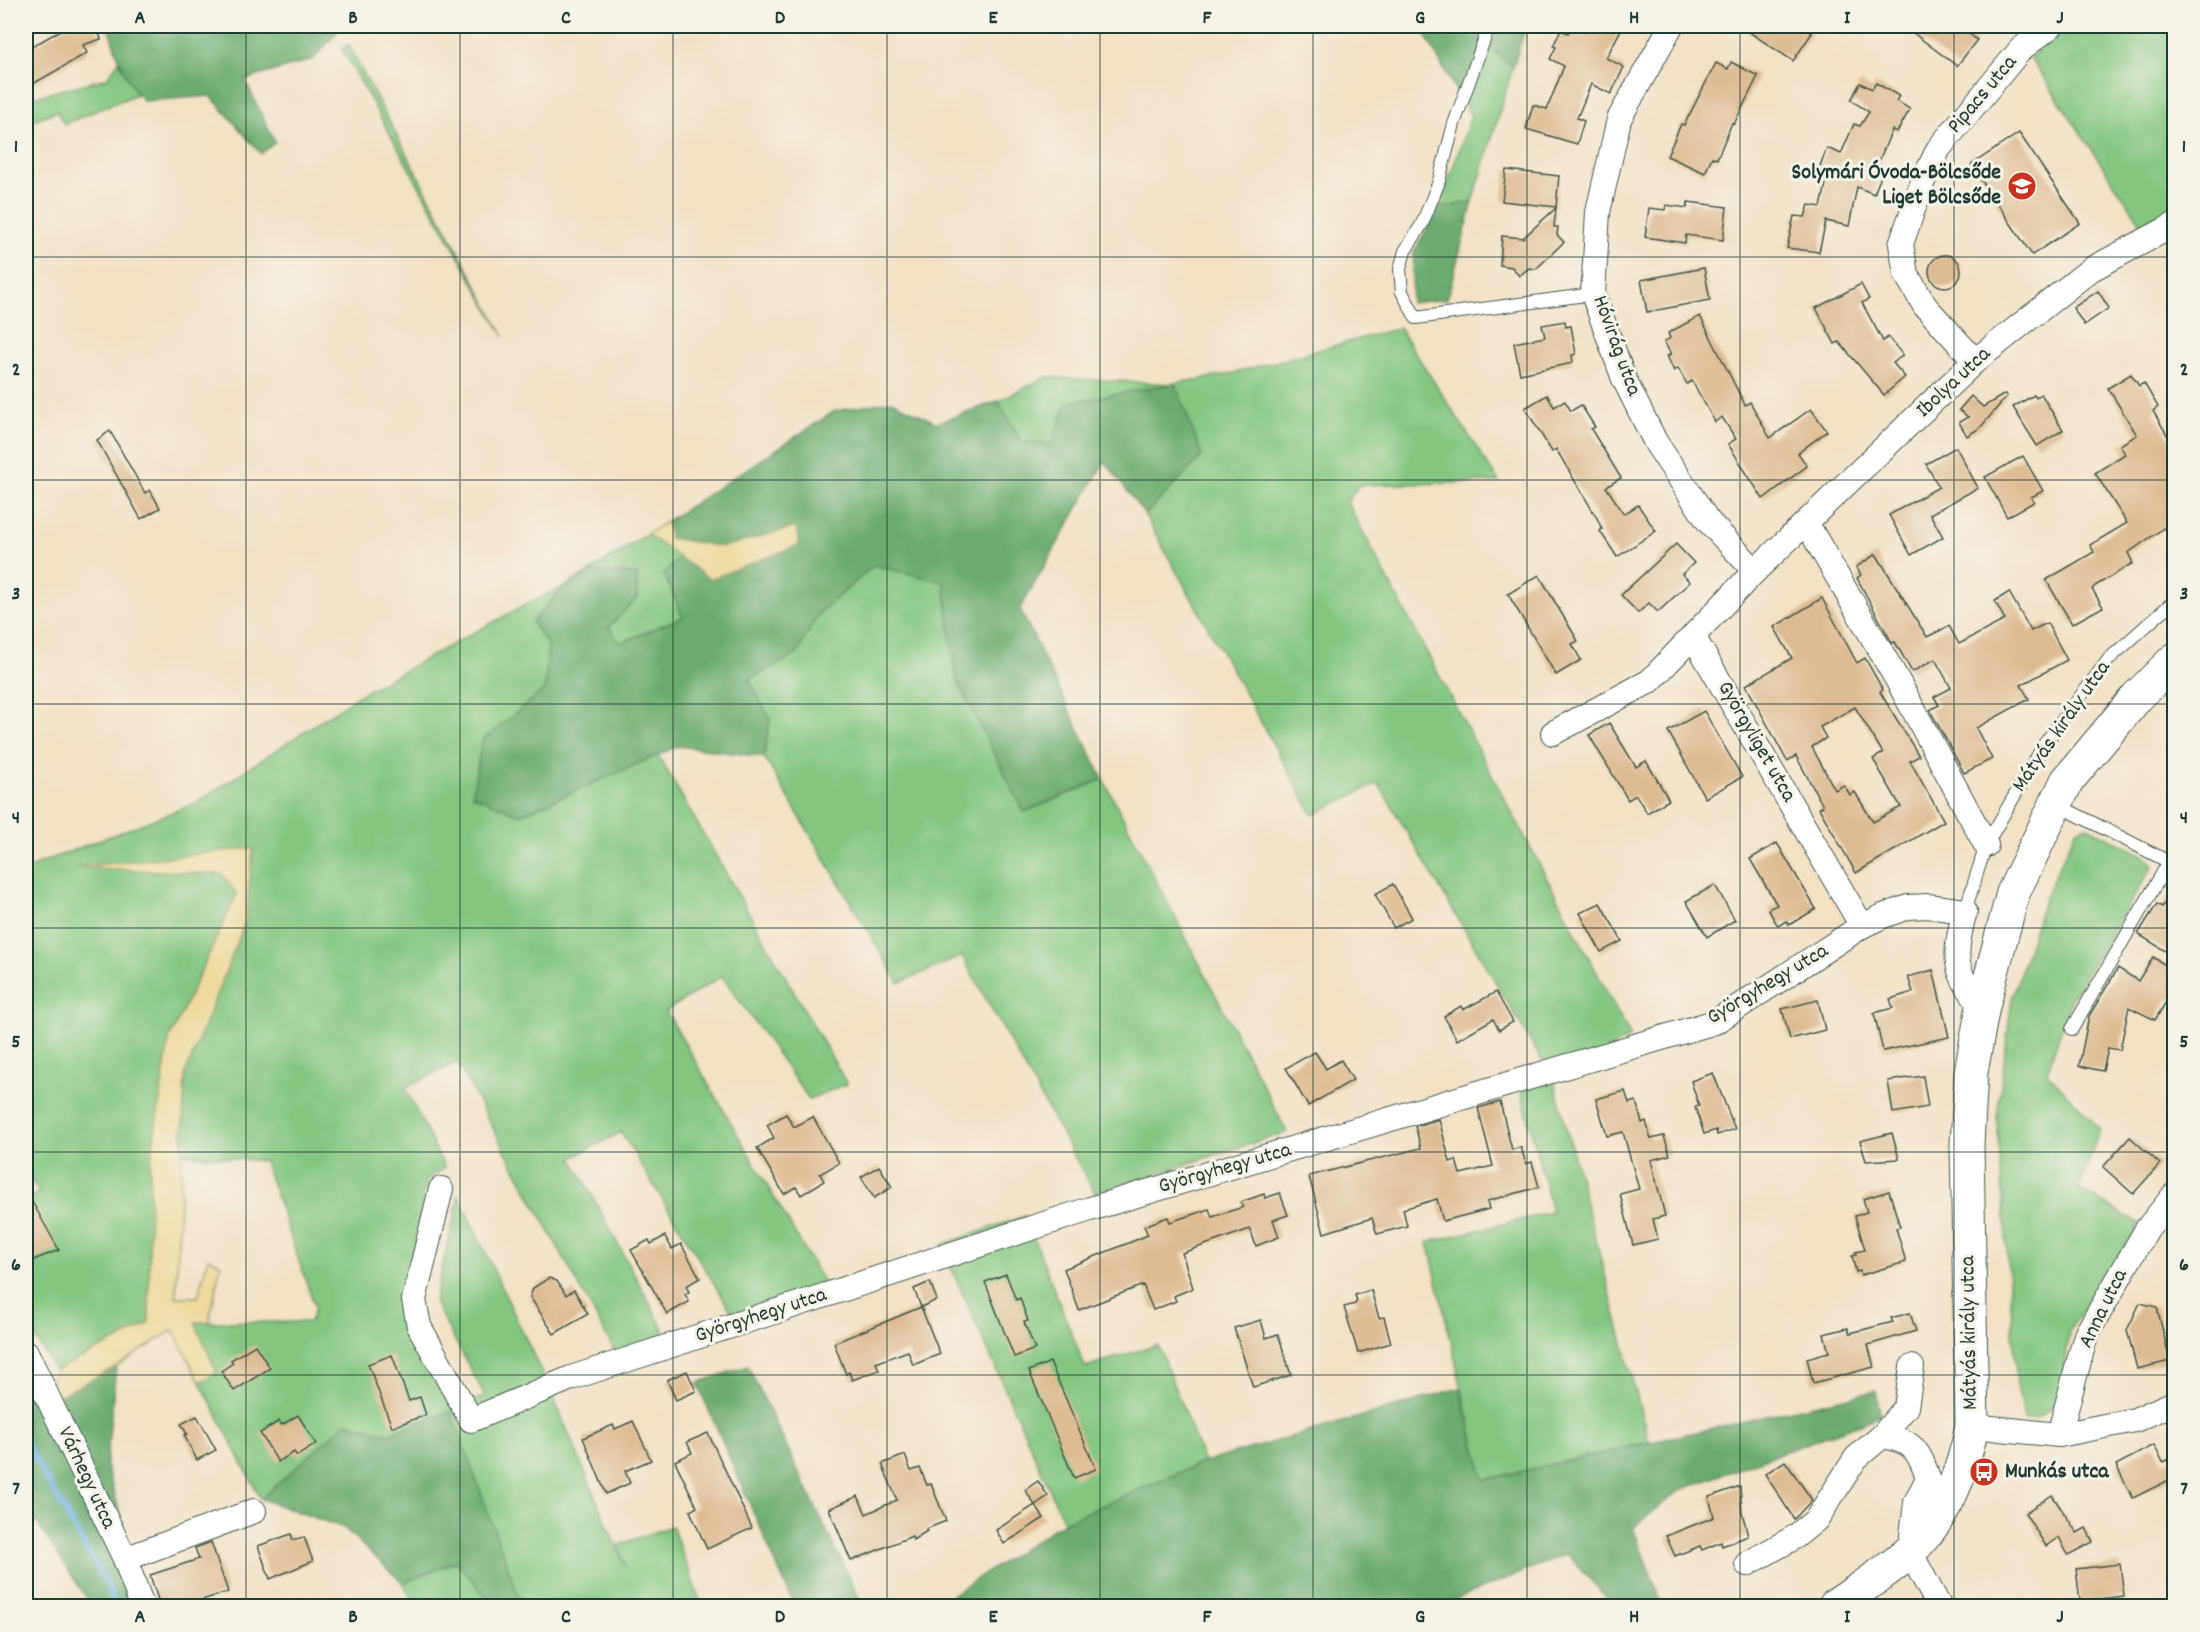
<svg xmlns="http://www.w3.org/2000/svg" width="2200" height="1632" font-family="Dekko,sans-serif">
	<rect width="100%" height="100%" fill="#f7f3e8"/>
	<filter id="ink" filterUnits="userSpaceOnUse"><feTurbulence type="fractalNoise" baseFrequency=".0167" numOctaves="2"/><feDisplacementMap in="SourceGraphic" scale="12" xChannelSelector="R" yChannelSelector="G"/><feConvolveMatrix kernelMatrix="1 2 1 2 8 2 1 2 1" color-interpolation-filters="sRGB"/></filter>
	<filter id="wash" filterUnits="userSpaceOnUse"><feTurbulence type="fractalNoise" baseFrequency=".008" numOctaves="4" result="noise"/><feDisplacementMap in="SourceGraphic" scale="24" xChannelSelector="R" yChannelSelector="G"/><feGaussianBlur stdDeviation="1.35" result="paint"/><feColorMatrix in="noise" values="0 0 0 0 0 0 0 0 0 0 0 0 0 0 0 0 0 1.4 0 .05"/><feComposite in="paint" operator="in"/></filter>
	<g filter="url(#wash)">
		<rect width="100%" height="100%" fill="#f3e1c6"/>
		<g fill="#82c680" stroke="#50825a" stroke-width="1.5">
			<polygon points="2069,26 2174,26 2174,212 2144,228 2030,57"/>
			<polygon points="348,44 504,337 342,49"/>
			<polygon points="1490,46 1513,67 1473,202 1439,208 1471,116 1459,96"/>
			<polygon points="119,61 137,94 64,124 57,111 26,123 26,99 107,78"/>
			<polygon points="1399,328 1499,482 1359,485 1347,502 1631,1037 1554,1081 1649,1442 1483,1480 1428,1242 1552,1212 1521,1091 1554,1081 1378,783 1313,815 1145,515 1202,456 1175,383 1226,375"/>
			<polygon points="1046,377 1172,384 1067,403 1052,444 1022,442 998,401"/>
			<polygon points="647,534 680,557 664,574 683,617 620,643 609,627 637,598 637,574 589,572"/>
			<polygon points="874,565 944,582 956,678 1025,812 1103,779 1287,1132 1095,1193 962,956 899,983 764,757 770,719 749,679 796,655 818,614"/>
			<polygon points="564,587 532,622 548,646 545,689 482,741 520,815 658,755 847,1084 809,1099 722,976 666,1011 825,1285 734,1316 621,1132 572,1158 665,1332 619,1359 457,1062 405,1088 445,1168 427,1180 404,1304 462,1405 485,1396 434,1302 459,1196 554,1399 625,1567 618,1545 672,1526 702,1606 522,1606 451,1411 388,1434 347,1423 261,1499 200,1382 217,1373 195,1322 310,1322 315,1307 264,1161 182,1154 185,1074 245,923 253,848 81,867 222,874 237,894 169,1040 150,1166 149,1324 55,1371 26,1321 26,1200 39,1192 26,1171 26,871 40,863 196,803 361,694 534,600"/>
			<polygon points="2086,826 2147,857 2153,866 2072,997 2047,1073 2100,1129 2079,1189 2140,1224 2069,1331 2064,1376 2057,1403 2037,1418 2024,1420 2017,1386 1997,1117 2012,998 2046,894 2077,829"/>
			<polygon points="1025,1216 1085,1367 1158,1345 1204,1462 1064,1522 941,1245"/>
			<polygon points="456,1561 494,1606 415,1606 403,1583"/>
		</g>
		<g fill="#69ab6e" stroke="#447451" stroke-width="1.5">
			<path d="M108,26h234l-28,33 -69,21 30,62 -14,12 -50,-58 -67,5c-20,-20 -28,-50 -36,-75z"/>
			<polygon points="1420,26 1479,26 1490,46 1499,26 1526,26 1513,67 1490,47 1459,96"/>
			<polygon points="1473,202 1447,299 1411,303 1414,252 1439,208"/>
			<polygon points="1175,383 1202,456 1145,515 1105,461 1020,609 1103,779 1024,812 956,678 944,582 874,565 818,614 796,655 749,679 770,719 764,757 678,746 520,815 472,795 482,741 545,689 548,646 532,622 564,587 589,572 637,574 637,598 609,627 620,643 683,617 664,574 680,557 710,579 795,527 723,547 669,538 667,521 835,411 892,401 937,423 998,401 1022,442 1052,444 1067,403"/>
			<polygon points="748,1366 863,1606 790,1606 794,1605 697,1383"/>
			<polygon points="116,1367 106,1465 130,1547 143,1606 92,1606 26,1507 26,1372 42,1404"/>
			<polygon points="1460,1388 1484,1480 1876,1391 1881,1416 1680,1490 1633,1528 1663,1606 1614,1606 1567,1554 1451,1601 1452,1606 935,1606 1064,1522 1204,1462"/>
			<polygon points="451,1411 522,1606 494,1606 456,1561 403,1583 344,1528 261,1499 347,1422 388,1434"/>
		</g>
		<g fill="#eeda9e" stroke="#868c69" stroke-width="1.5">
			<polygon points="667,521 669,538 723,547 796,527 799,545 710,579 647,534"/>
			<polygon points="253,848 245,923 185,1074 176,1297 198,1297 208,1258 221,1264 209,1322 195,1322 217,1373 200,1382 173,1330 116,1367 42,1405 55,1371 149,1324 150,1166 169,1040 237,894 222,874 75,867"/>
		</g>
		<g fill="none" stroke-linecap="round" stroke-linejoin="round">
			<polyline stroke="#6bb0e1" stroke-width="6" points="26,1443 109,1588 115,1606"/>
		</g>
		<g id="blocks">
			<g fill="#debc93" fill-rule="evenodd">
				<polygon points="68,26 96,26 101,39 83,45 87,53 26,88 26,50"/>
				<polygon points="1572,26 1623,26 1606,58 1624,67 1611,94 1591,84 1577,118 1584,121 1577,144 1526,129 1533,105 1547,109 1564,66 1550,59 1556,47 1553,46 1561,30 1568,33"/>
				<polygon points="1740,26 1801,26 1812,33 1793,61"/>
				<polygon points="1904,26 1959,26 1977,40 1957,66"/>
				<polygon points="1731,62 1758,76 1734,124 1732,123 1717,159 1712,157 1705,173 1667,156 1681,124 1684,125 1716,63 1728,69"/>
				<polygon points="1860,83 1872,89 1876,83 1899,96 1896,101 1910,109 1897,132 1892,130 1876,168 1883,171 1874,194 1857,187 1849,226 1826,221 1819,252 1787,248 1794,216 1805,217 1809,205 1821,207 1828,175 1818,171 1827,148 1841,154 1854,124 1860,126 1869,112 1851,100"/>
				<polygon points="2019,133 2080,223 2032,255 1971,165"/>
				<polygon points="1506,170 1559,176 1556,207 1502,201"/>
				<polygon points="1688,202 1727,207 1723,240 1686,235 1685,243 1645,237 1649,208 1665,210 1666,205 1687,208"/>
				<polygon points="1556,208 1554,227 1558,227 1557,235 1564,242 1536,269 1529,268 1519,276 1512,267 1500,265 1502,236 1523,238"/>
				<circle cx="1945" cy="271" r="16"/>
				<polygon points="1704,268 1710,300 1647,312 1641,280"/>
				<polygon points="1861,284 1869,299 1862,303 1883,341 1888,337 1903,355 1893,363 1905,377 1884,395 1839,342 1835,344 1816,308"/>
				<polygon points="2098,291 2109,308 2084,325 2073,308"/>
				<polygon points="1700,316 1745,405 1750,402 1770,438 1811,409 1827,431 1798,453 1807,466 1763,499 1728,444 1736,439 1722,417 1715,422 1692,381 1687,384 1678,368 1674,371 1667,356 1671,354 1664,342 1670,338 1668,333"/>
				<polygon points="1565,321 1566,327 1571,326 1576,354 1572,355 1573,363 1520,374 1514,343 1545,337 1542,325"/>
				<polygon points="2131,374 2139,386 2144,383 2158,407 2153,411 2175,448 2175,520 2128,553 2133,563 2095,586 2092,589 2103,607 2072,624 2046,580 2094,552 2090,545 2127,523 2095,473 2125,454 2120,445 2137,435 2108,388"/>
				<polygon points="2005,394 2007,396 1980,428 1967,436 1959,422 1968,417 1959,410 1971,396 1983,407"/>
				<polygon points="2041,394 2063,430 2037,446 2013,407 2034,395 2036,398"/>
				<polygon points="1547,395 1554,407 1565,401 1571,411 1581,405 1595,427 1591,429 1621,478 1606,487 1624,514 1638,505 1656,531 1617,557 1600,531 1602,529 1597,518 1556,449 1552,452 1525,408"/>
				<polygon points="110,431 145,493 150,490 160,508 141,519 97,440"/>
				<polygon points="1956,447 1978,488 1930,514 1943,537 1911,555 1889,515 1939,487 1926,464"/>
				<polygon points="2023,456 2043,491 2031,497 2034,502 2007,517 1985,477"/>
				<polygon points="1676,544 1694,563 1682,574 1690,582 1658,612 1649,603 1638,613 1621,595"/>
				<polygon points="1876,554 1927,637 1949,626 1959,644 2005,620 1995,601 2009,592 2031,631 2047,623 2067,660 2021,685 2029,699 1976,728 1992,759 1964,773 1930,710 1939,705 1934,697 1951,688 1935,659 1912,672 1895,642 1892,643 1857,578 1861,575 1856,567"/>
				<polygon points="1539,575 1578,641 1572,644 1581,660 1556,675 1508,594"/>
				<path d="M1822,598l35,65 8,-5 18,32 -3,2 39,64 -9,5 34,60 -88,52 -37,-65 4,-2 -27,-50 -9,5 -41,-76 46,-27 -18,-31zM1855,707l28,46 -10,6 28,48 -28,15 -18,-30 -5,3 -6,-10 -9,5 -23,-43 14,-9 -6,-11z"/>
				<polygon points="1704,711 1742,777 1705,798 1668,731"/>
				<polygon points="1609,723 1636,767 1646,761 1669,800 1647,813 1636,795 1628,800 1589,735"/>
				<polygon points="1777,843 1816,909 1789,925 1786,921 1778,926 1768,909 1777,905 1750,859"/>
				<polygon points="1393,884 1412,918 1394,928 1375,894"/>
				<polygon points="1715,885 1735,920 1707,937 1686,901"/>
				<polygon points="2175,887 2175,957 2138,934 2157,904 2162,907"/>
				<polygon points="1600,903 1622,941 1601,952 1580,913"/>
				<polygon points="2153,957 2175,971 2175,1000 2169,997 2155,1020 2129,1007 2120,1050 2108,1048 2103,1071 2079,1066 2089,1016 2118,968 2138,981"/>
				<polygon points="1933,970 1949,1037 1883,1051 1874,1013 1893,1008 1890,999 1913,992 1908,977"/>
				<polygon points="1496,992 1513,1022 1499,1030 1493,1019 1457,1040 1444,1016 1461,1006 1463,1010"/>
				<polygon points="1818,1000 1825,1030 1790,1039 1782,1009"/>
				<polygon points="1315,1052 1326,1069 1341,1060 1353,1080 1308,1106 1286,1068"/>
				<polygon points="1713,1073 1735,1129 1717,1135 1716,1130 1704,1134 1695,1107 1699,1106 1691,1081"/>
				<polygon points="1923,1076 1928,1107 1893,1113 1888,1081"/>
				<polygon points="1625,1091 1629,1103 1636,1101 1642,1123 1646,1121 1651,1139 1664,1136 1670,1155 1651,1160 1665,1216 1653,1219 1658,1239 1633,1245 1620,1194 1639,1189 1623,1132 1607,1136 1596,1099"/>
				<polygon points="1500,1102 1512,1150 1521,1147 1526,1164 1532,1162 1539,1187 1487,1201 1489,1209 1443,1221 1437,1199 1403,1209 1407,1226 1377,1234 1372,1218 1324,1233 1309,1176 1421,1148 1415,1126 1439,1119 1450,1162 1456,1160 1460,1174 1493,1166 1478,1108"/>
				<polygon points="786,1114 794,1127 813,1117 839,1163 820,1174 824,1181 801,1195 796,1187 784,1194 757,1148 774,1138 767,1125"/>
				<polygon points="1892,1133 1899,1159 1866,1161 1860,1141"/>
				<polygon points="2130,1137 2160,1164 2133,1194 2103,1167"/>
				<polygon points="879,1166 892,1187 874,1198 861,1177"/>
				<polygon points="26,1191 59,1250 26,1263"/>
				<polygon points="1889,1191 1900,1227 1896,1228 1906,1262 1861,1275 1860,1271 1856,1272 1852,1256 1856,1255 1855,1252 1865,1250 1855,1216 1867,1212 1863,1199"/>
				<polygon points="1280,1193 1288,1215 1273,1220 1279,1237 1256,1246 1250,1229 1182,1253 1193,1288 1174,1296 1176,1301 1153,1310 1143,1285 1079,1310 1064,1269 1148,1235 1144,1226 1168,1217 1170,1222 1209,1209 1212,1217 1243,1207 1241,1202 1264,1194 1265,1198"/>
				<polygon points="665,1236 672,1249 681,1244 700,1278 686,1286 689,1292 685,1294 689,1302 667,1314 631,1250 649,1240 651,1244"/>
				<polygon points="1006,1274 1016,1300 1020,1298 1028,1321 1024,1322 1035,1349 1014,1357 985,1282"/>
				<polygon points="549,1278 557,1281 566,1295 574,1290 588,1314 554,1334 530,1297 533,1288"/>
				<polygon points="930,1282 937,1300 921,1307 914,1289"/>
				<polygon points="1371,1290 1379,1318 1384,1317 1391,1343 1358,1353 1344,1307 1355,1304 1357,1301 1355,1295"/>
				<polygon points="2140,1303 2157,1307 2170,1361 2137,1369 2127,1330"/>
				<polygon points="921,1307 940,1354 913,1365 908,1351 876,1363 879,1370 852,1380 849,1372 846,1374 834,1343"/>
				<polygon points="1910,1313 1916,1331 1868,1345 1874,1367 1813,1383 1807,1358 1829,1352 1824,1334 1848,1328 1850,1333 1893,1322 1891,1318"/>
				<polygon points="1261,1320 1266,1338 1278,1334 1291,1375 1253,1387 1234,1328"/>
				<polygon points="255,1345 270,1368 234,1391 221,1371 233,1363 231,1360"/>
				<polygon points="392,1355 409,1401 420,1397 426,1415 392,1427 368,1364"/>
				<polygon points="1050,1362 1096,1469 1074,1478 1029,1371"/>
				<polygon points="687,1371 696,1391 676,1400 667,1380"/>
				<polygon points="298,1415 316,1444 297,1456 294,1452 278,1462 260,1433 279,1421 282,1425"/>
				<polygon points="197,1416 216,1450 197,1460 184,1435 187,1434 181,1424"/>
				<polygon points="633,1421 651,1460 625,1471 630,1483 606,1494 583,1438 613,1425 615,1429"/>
				<polygon points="708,1433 752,1528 707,1549 690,1511 697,1507 675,1461 692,1453 687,1442"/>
				<polygon points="2154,1445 2163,1462 2170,1459 2175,1468 2175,1477 2133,1498 2116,1465"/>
				<polygon points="905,1455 911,1471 920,1468 927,1485 931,1484 946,1521 926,1529 927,1531 913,1540 912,1536 851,1561 829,1509 858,1496 866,1514 897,1500 882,1464"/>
				<polygon points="1785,1461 1812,1500 1794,1519 1765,1474"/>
				<polygon points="1038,1481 1048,1496 1035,1505 1025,1490"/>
				<polygon points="1740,1486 1742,1512 1748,1536 1722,1546 1721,1542 1702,1550 1700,1546 1675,1556 1666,1536 1714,1517 1709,1497"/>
				<polygon points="2052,1495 2077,1533 2086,1528 2093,1542 2068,1555 2059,1537 2046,1546 2025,1513"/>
				<polygon points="1035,1505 1044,1518 1004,1544 996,1530"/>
				<polygon points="291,1534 293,1540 304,1537 313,1561 270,1579 258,1546"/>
				<polygon points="211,1542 228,1592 198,1601 200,1606 160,1606 150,1575 199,1559 195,1548"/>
				<polygon points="2120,1564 2124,1596 2080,1601 2076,1569"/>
			</g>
		</g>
	</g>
	<g filter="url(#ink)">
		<use href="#blocks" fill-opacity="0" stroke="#3f564a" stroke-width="1.5"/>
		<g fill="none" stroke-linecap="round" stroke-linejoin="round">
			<g stroke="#3f564a" stroke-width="14">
				<g id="lane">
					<polyline points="1489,26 1454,124 1438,184 1422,224 1405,251 1400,269 1402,292 1416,318 1593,294"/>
					<polyline points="2058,805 2169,862"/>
					<polyline points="1965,911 1986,845 2045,743 2109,659 2174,601"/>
					<polyline points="2072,1029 2174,853"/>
				</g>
			</g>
			<g stroke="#3f564a" stroke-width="26">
				<g id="street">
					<polyline points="1671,26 1619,119 1598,212 1593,294 1624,379 1656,443 1708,521 1755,571"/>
					<polyline points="1975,361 1925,306 1906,274 1901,244 1923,181 1939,148 2021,49 2051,26"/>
					<polyline points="1807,524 1899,683 1986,845"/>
					<polyline points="1553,733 1650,681 1693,636"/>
					<polyline points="1862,926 1693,636 1755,571 1975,361 2090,270 2174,225"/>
					<path d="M441,1189l-27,111 5,26 52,94 100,-42 519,-169 625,-187 147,-96 21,-10 25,-9 20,-1 37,5c-11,43 -14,61 18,95"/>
					<polyline points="26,1352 125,1559 142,1606"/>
					<polyline points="1972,1426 2059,1435 2135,1420 2174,1403"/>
					<polyline points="2059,1435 2086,1335 2147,1229 2174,1195"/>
					<polyline points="1882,1436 1906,1407 1912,1367"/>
					<polyline points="125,1559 254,1511"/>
					<path d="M1747,1564l48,-27 21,-17 40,-62 26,-22c31,4 37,15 46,42l-12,24 -6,50 29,54"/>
				</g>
			</g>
			<g stroke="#3f564a" stroke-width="35">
				<path id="secondary" d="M1835,1606c24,-17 52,-34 74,-54 36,-33 54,-79 63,-126l-5,-282 4,-72 12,-66 30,-113 54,-112 70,-84 37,-37"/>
			</g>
			<use href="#lane" stroke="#fff" stroke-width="12"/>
			<use href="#street" stroke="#fff" stroke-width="24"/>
			<use href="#secondary" stroke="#fff" stroke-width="33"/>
		</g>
	</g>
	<path fill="none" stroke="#1f3d34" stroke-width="1.5" stroke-opacity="0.55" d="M246,26v1580M460,26v1580M673,26v1580M887,26v1580M1100,26v1580M1313,26v1580M1527,26v1580M1740,26v1580M1954,26v1580M26,257h2148M26,480h2148M26,704h2148M26,928h2148M26,1152h2148M26,1375h2148"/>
	<defs>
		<g id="school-disc" transform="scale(1.5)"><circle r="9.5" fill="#c8321e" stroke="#f7f3e8"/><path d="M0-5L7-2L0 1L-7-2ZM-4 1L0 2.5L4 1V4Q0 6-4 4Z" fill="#fff"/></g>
		<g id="bus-disc" transform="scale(1.5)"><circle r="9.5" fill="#c8321e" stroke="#f7f3e8"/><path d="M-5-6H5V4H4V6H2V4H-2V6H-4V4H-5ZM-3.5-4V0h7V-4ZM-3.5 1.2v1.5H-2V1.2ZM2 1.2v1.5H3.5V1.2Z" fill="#fff"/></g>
	</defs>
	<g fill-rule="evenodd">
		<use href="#school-disc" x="2022" y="186"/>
		<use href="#bus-disc" x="1984" y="1472"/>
	</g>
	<g text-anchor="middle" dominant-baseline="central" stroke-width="6" stroke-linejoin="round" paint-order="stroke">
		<g font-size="22" fill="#1f3d34" stroke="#f7f3e8">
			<text transform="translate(1983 95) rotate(-50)">Pipacs utca</text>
			<text transform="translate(1616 346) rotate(70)">Hóvirág utca</text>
			<text transform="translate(1954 383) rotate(-43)">Ibolya utca</text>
			<text transform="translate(2062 727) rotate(-55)">Mátyás király utca</text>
			<text transform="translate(1756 742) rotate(60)">Györgyliget utca</text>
			<text transform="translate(1768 985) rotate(-31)">Györgyhegy utca</text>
			<text transform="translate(1225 1169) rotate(-16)">Györgyhegy utca</text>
			<text transform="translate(2104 1309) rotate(-64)">Anna utca</text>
			<text transform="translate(761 1316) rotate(-18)">Györgyhegy utca</text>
			<text transform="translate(1970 1333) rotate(-91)">Mátyás király utca</text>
			<text transform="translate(86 1478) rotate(65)">Várhegy utca</text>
		</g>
		<g font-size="22" font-weight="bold" fill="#1f3d34" stroke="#f7f3e8" text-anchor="end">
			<text x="2001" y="173">Solymári Óvoda-Bölcsőde<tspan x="2001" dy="25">Liget Bölcsőde</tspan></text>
			<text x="2005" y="1472" text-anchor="start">Munkás utca</text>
		</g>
	</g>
	<rect width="2200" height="1632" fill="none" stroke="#f7f3e8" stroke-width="66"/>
	<rect x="33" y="33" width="2134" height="1566" fill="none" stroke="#1f3d34" stroke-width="2"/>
	<g font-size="20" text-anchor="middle" font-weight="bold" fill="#1f3d34">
		<text x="140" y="23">A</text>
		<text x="353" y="23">B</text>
		<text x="566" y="23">C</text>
		<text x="780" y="23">D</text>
		<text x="993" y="23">E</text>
		<text x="1207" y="23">F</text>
		<text x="1420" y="23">G</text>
		<text x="1634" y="23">H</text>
		<text x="1847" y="23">I</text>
		<text x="2060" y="23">J</text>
		<text x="16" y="152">1</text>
		<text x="2184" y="152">1</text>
		<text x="16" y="375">2</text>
		<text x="2184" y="375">2</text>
		<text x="16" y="599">3</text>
		<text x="2184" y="599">3</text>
		<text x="16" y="823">4</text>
		<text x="2184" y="823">4</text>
		<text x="16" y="1047">5</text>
		<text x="2184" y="1047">5</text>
		<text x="16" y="1270">6</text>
		<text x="2184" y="1270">6</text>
		<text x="16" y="1494">7</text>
		<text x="2184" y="1494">7</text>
		<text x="140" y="1622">A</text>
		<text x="353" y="1622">B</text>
		<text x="566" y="1622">C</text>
		<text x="780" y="1622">D</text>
		<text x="993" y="1622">E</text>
		<text x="1207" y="1622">F</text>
		<text x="1420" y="1622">G</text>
		<text x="1634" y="1622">H</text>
		<text x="1847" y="1622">I</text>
		<text x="2060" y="1622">J</text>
	</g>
</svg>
